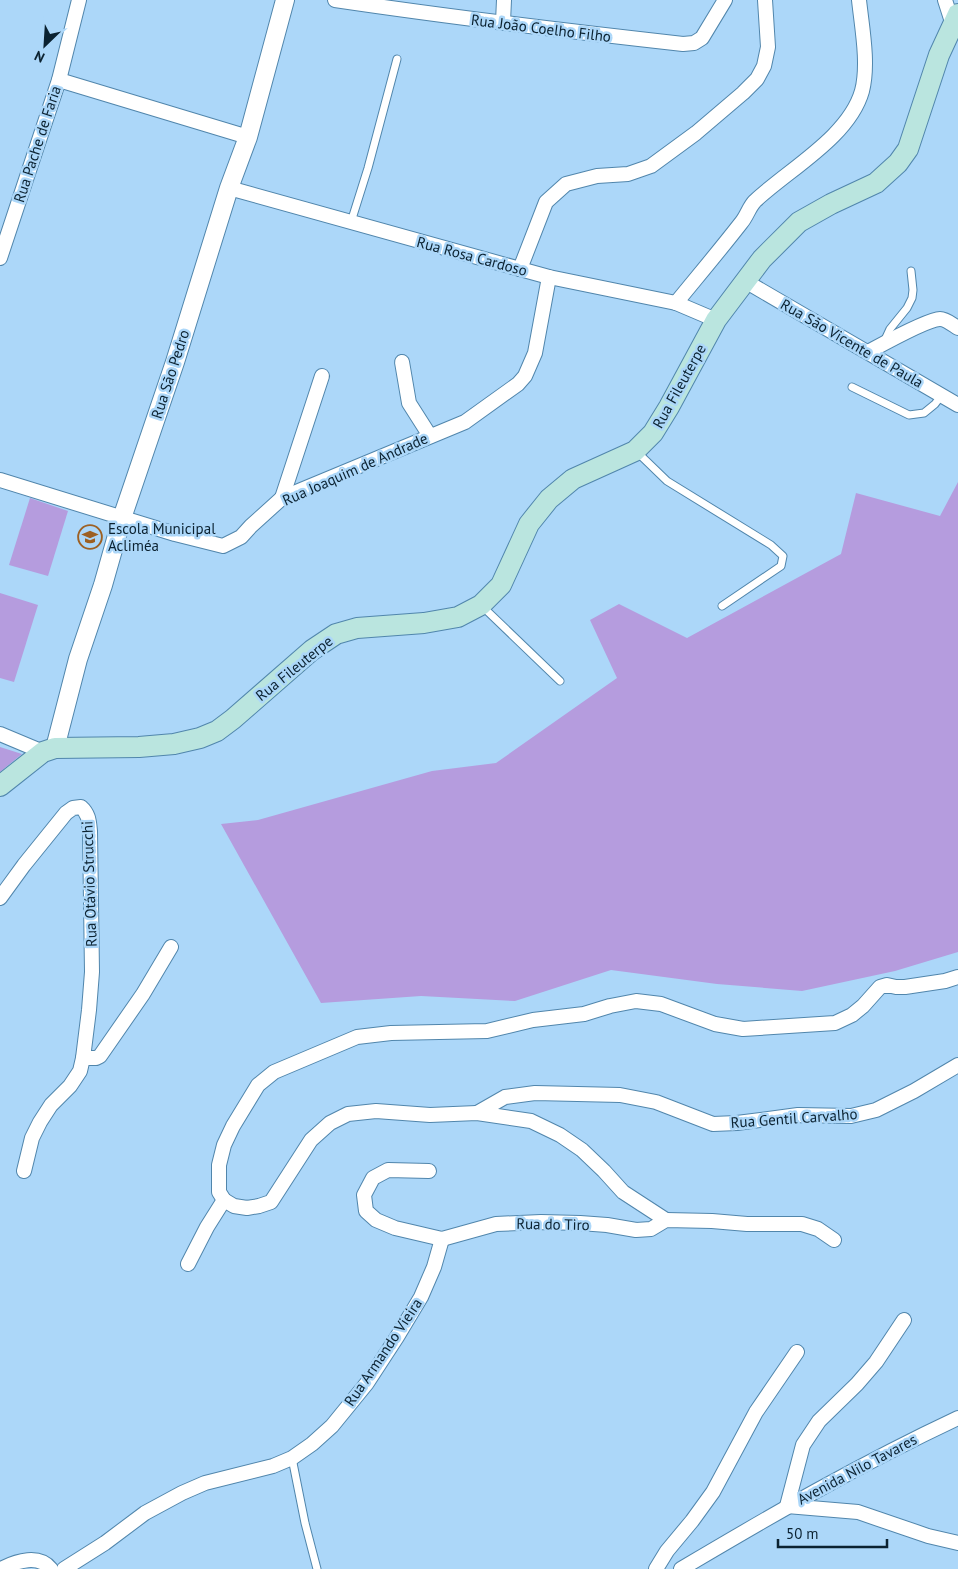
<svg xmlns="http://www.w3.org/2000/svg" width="958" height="1569" font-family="'PT Sans',sans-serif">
	<rect width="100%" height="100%" fill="#acd7f9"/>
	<g fill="#b59cde">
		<polygon points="958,482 958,952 895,971 802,991 717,984 611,970 515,1001 421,996 321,1003 221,824 258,820 432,771 496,763 617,678 590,620 619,604 687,638 841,554 856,493 940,516"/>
		<polygon points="30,498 68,511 48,576 9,565"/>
		<polygon points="0,593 38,605 14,682 0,678"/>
		<polygon points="0,747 22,754 0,772"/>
	</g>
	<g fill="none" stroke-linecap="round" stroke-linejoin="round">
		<g stroke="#5186ac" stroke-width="9">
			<g id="service">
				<polyline points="351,222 368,168 397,59"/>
				<polyline points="884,342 890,329 907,308 912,298 913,290 911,271"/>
				<polyline points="852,387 909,415 924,413 935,404 941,396"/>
				<polyline points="636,451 667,481 771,545 783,556 781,566 722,606"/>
				<polyline points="483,607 560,681"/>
				<polyline points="292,1458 305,1523 317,1569"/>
			</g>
		</g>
		<g stroke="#5186ac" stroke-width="16">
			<g id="minor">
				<path d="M335,0c115,17 231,31 348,44l11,-1 8,-5 23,-38"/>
				<polyline points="945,0 953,25"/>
				<polyline points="503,22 504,0"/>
				<polyline points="59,80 248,137"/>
				<polyline points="229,188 520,269 549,277 676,303 716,320"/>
				<polyline points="0,258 59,80 79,0"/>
				<polyline points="520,269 546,202 566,184 597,176 628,174 651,166 696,133 743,93 757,79 764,66 768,47 765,0"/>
				<polyline points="745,281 958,405"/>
				<path d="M676,303c22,-27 44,-53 65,-80 6,-7 8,-16 14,-22 34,-32 94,-64 107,-110 7,-27 0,-63 -3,-91"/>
				<path d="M868,352c13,-7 60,-33 72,-33 6,0 13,6 18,9"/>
				<polyline points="402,362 409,403 430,436"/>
				<polyline points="0,480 175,534 223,546 241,537 251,526 282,498 465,422 518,384 525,376 535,353 549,277"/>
				<polyline points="282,498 322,376"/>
				<polyline points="0,734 43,752"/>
				<path d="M0,898l24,-33 42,-52 7,-5 8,-1c8,7 8,15 9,24l2,141 -3,38 -6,48 -3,13 -10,15 -19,19 -11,17 -8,16 -8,33"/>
				<polyline points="83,1058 96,1058 100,1056 143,994 171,947"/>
				<polyline points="477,1113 505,1097 535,1093 620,1095 656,1102 713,1124 737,1123 798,1115 851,1116 876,1110 914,1091 958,1065"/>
				<polyline points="429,1171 388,1170 373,1178 364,1195 366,1211 376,1220 395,1228 442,1239 496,1224 541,1222 580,1223 607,1225 636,1230 651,1229 666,1220 712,1221 747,1224 802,1224 818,1229 834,1240"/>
				<polyline points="666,1220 623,1192 604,1171 582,1150 560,1135 531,1121 477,1113 430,1115 376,1111 348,1114 330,1123 311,1140 271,1202 259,1206 247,1208 234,1206 224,1200 219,1192 219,1165 224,1145 233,1126 258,1085 274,1072 357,1037 391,1033 487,1031 533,1020 584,1014 610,1006 636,1001 661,1004 715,1024 743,1029 835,1023 852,1015 863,1006 880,987 887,985 896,987 905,987 945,981 958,977"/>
				<polyline points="188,1264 207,1227 224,1200"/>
				<polyline points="904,1320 876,1362 857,1384 819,1421 803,1445 787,1506 858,1512 928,1536 958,1543"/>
				<path d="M3,1568c14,-7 36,-14 48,1"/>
				<polyline points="64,1569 105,1543 145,1513 182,1493 205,1483 273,1466 292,1458 312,1444 332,1426 367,1383 397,1337 421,1297 434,1267 442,1239"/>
				<polyline points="656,1569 667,1551 692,1521 713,1492 756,1412 797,1352"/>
				<path d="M681,1569c91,-54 181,-106 277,-151"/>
			</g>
		</g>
		<g stroke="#5186ac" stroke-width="20">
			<polyline id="tertiary" points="55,748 78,659 103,585 122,518 175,362 229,188 248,137 285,0"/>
		</g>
		<g stroke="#5186ac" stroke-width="22">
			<polyline id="secondary" points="0,786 43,752 55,748 139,747 174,744 200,738 217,731 233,719 312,650 336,634 357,628 424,623 458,617 481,605 501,585 529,524 549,499 573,479 635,451 653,433 669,407 716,320 762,259 799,222 831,204 876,183 898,163 908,149 939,55 958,14"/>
		</g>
		<use href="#service" stroke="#fff" stroke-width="7"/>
		<use href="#minor" stroke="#fff" stroke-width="14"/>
		<use href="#tertiary" stroke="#fff" stroke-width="18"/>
		<use href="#secondary" stroke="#bae5df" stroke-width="20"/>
	</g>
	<defs>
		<g id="school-ring" transform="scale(1.25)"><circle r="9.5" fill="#acd7f9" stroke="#9d6023" stroke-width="1.5"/><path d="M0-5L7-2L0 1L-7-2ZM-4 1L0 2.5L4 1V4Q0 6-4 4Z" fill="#9d6023"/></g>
	</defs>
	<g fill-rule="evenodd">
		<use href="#school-ring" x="90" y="537"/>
	</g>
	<g text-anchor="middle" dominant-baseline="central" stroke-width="5" stroke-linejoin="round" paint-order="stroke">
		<g font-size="15" fill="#0b2231" stroke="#acd7f9">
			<text transform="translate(541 28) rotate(7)">Rua João Coelho Filho</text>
			<text transform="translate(37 144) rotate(-72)">Rua Pache de Faria</text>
			<text transform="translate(472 256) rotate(15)">Rua Rosa Cardoso</text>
			<text transform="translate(852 343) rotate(30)">Rua São Vicente de Paula</text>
			<text transform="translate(170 374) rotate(-72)">Rua São Pedro</text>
			<text transform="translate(679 386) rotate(-61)">Rua Fileuterpe</text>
			<text transform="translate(355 469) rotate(-24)">Rua Joaquim de Andrade</text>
			<text transform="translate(294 668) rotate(-39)">Rua Fileuterpe</text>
			<text transform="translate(89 884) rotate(-92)">Rua Otávio Strucchi</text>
			<text transform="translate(794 1118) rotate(-4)">Rua Gentil Carvalho</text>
			<text transform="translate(553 1224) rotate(1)">Rua do Tiro</text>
			<text transform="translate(383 1352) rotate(-56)">Rua Armando Vieira</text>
			<text transform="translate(857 1469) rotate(-28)">Avenida Nilo Tavares</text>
		</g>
		<g font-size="15" fill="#0b2231" stroke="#acd7f9" text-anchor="start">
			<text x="108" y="528">Escola Municipal<tspan x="108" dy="17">Acliméa</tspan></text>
		</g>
	</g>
	<g transform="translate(45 45) rotate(205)" stroke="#acd7f9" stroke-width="4" paint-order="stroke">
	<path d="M0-4L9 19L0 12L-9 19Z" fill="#0b2231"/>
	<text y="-8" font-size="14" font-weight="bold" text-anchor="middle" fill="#0b2231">N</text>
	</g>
	<path d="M778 1539v8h109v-8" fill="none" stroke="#0b2231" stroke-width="2.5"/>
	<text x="786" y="1539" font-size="15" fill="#0b2231" stroke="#acd7f9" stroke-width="4" paint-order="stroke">50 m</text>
</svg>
